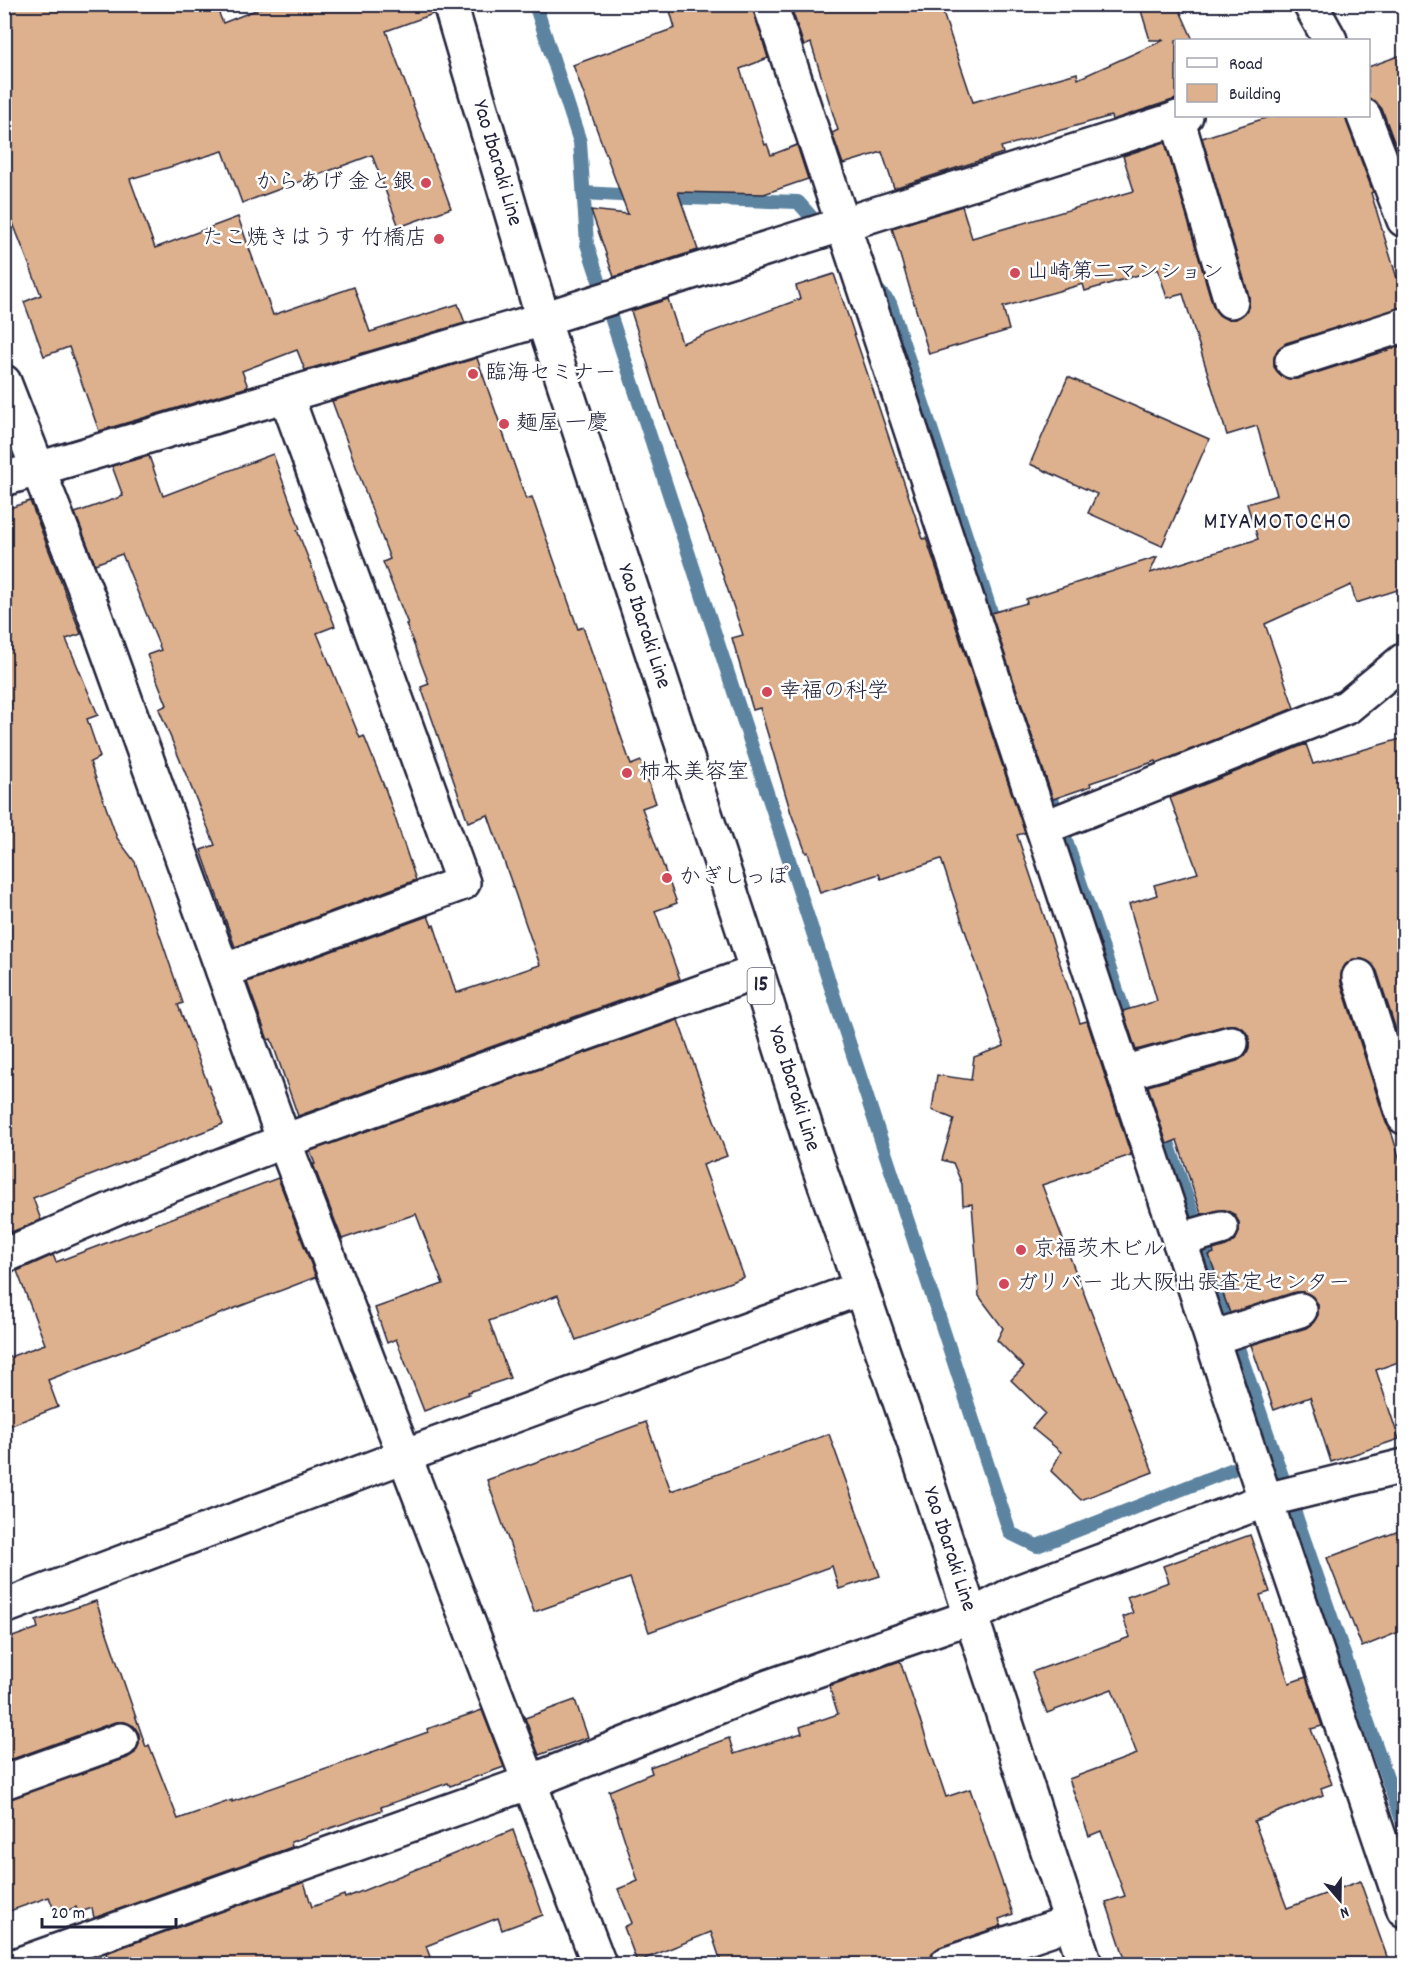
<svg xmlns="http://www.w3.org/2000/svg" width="1409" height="1969" font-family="Dekko,'Klee One',sans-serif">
	<rect width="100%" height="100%" fill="#fff"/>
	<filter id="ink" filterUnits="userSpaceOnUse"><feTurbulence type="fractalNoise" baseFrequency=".0167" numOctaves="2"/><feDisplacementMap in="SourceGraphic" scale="12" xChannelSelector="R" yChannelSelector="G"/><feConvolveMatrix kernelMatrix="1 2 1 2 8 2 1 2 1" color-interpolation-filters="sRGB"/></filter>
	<g filter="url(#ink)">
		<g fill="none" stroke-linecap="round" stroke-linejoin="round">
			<g stroke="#5c83a0" stroke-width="14">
				<polyline points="535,4 580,142 587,244 1010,1533 1037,1546 1274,1453 1404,1826"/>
				<polyline points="583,193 638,196"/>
				<polyline points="663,197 798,202 823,230"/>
				<polyline points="873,285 890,303 1056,811 1144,1070"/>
				<polyline points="1163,1128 1274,1453"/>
			</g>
		</g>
		<g fill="#ddb18d" stroke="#22223b" stroke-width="1.5">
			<polygon points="4,4 215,4 223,23 271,4 432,4 433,14 386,31 451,208 399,227 372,155 242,203 223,151 130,179 155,248 238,217 273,315 354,287 370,332 458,304 465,323 305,370 297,350 242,371 248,387 99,431 69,347 44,356 24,302 41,295 4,200"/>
			<polygon points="668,4 752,4 768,58 740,69 765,145 767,144 771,155 797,145 808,179 764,194 678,192 698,250 614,277 591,210 628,214 573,65 675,28"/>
			<polygon points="790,4 940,4 973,102 1077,73 1078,79 1164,40 1150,40 1139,4 1177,4 1193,40 1176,40 1176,99 1112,120 1111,116 1001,147 1003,153 894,188 882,152 843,164 832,133 838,130 811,43 804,46"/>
			<polygon points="1404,54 1404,169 1382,109 1376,102 1368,98 1368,67"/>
			<polygon points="1272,116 1346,116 1347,123 1373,192 1371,193 1404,301 1404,307 1286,343 1278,349 1274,358 1274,367 1280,375 1289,379 1297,379 1404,345 1404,588 1356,603 1351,585 1265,624 1294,708 1157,763 1156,761 1090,783 1091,786 1053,799 991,613 1027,603 1026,599 1157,557 1150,573 1258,539 1247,504 1277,495 1257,426 1227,435 1183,294 1167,298 1158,269 1085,291 1083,284 1003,307 1009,330 929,354 892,228 962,206 972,238 1134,191 1123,156 1165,142 1213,306 1219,315 1226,319 1236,319 1245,313 1249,305 1249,296 1202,138"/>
			<polygon points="834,274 923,539 926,538 939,576 1025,833 1017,835 1080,1023 1087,1021 1131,1155 1042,1185 1153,1472 1081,1500 1051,1471 1061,1452 1032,1428 1045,1413 1011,1380 1024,1367 997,1340 1003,1328 979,1296 972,1204 963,1205 962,1184 953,1163 942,1160 954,1119 932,1110 937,1075 971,1080 974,1057 1004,1046 941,859 881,879 879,874 820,893 808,852 806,853 791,813 760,708 753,710 732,638 743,635 716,555 661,406 631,311 668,299 682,343 800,299 796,286"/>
			<polygon points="477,358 526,499 532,497 578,629 583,627 631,765 641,761 656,803 642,808 677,903 655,911 680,979 298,1116 271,1039 268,1040 247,982 428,916 432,926 434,925 456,993 540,965 488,815 468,822 421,687 429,684 406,624 408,624 383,562 390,559 332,401"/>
			<polygon points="1068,377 1209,439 1162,546 1088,513 1097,494 1030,464"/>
			<polygon points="273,454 300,529 297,530 335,626 317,633 360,738 364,736 386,791 416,880 235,947 201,850 215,845 159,709 167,705 147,655 161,650 122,554 95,564 75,513 123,496 112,466 149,456 163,496"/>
			<polygon points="30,501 81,634 66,639 98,715 87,719 100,757 90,762 117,838 135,862 183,1003 178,1005 223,1124 33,1198 41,1220 4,1235 4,510"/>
			<polygon points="1404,738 1404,1031 1397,1033 1377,971 1371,963 1362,959 1353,959 1345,965 1341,974 1341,983 1386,1123 1391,1131 1404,1173 1404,1360 1376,1370 1399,1439 1331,1462 1310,1397 1274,1410 1251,1345 1306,1328 1313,1323 1318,1315 1318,1304 1312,1296 1303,1292 1295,1292 1230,1313 1209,1255 1214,1253 1213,1250 1226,1246 1235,1241 1239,1232 1239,1222 1234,1214 1225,1210 1201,1214 1177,1140 1167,1144 1148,1086 1237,1061 1245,1056 1249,1048 1249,1037 1244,1029 1236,1025 1227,1025 1136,1050 1123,1011 1157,1001 1129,904 1157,895 1154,885 1198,873 1170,798 1306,744 1313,764"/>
			<polygon points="678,1020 727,1156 703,1165 744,1277 576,1340 558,1295 489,1321 510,1378 468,1392 469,1394 424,1411 396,1339 387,1343 375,1308 443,1284 416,1214 342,1239 313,1164 315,1164 310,1151"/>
			<polygon points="278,1178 316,1277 48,1380 58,1407 4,1428 4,1359 45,1344 17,1271 53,1255 56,1262"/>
			<polygon points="646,1422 671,1491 829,1434 880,1576 839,1589 832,1566 649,1632 630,1578 534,1612 487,1480"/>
			<polygon points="1404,1529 1404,1630 1362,1647 1327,1558"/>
			<polygon points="1250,1535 1270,1592 1260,1595 1289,1683 1306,1677 1322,1726 1311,1729 1332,1784 1321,1788 1323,1795 1254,1821 1287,1908 1360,1881 1390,1965 1127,1965 1106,1902 1125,1896 1101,1831 1089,1836 1069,1779 1137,1754 1112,1689 1047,1713 1032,1672 1130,1637 1123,1617 1133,1613 1127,1597 1169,1582 1163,1566"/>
			<polygon points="96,1601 146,1747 149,1745 178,1819 232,1800 232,1802 372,1753 372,1752 428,1732 427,1729 482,1710 504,1767 450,1786 448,1783 381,1807 382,1810 291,1842 292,1847 94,1918 92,1908 78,1913 76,1907 56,1915 49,1897 4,1913 4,1800 127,1758 135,1753 139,1744 139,1734 134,1726 125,1722 115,1722 4,1762 4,1640 38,1628 36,1621"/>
			<polygon points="900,1661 946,1797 970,1789 1013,1914 999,1919 1001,1926 940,1947 933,1952 929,1965 722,1965 711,1932 637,1962 624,1927 632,1923 618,1889 638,1881 609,1791 652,1773 650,1767 729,1738 734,1754 802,1733 800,1727 838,1714 829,1686"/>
			<polygon points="575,1700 588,1737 539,1755 525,1718"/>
			<polygon points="513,1830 543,1915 502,1930 498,1918 426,1946 433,1965 109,1965 106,1953 304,1882 312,1907 344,1895 345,1898"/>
		</g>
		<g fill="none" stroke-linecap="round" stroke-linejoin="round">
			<g stroke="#22223b" stroke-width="38">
				<g id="minor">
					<polyline points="770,4 1249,1451 1404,1910"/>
					<polyline points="1310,4 1330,40"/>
					<polyline points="1364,116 1404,220"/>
					<polyline points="1177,118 1231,301"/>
					<polyline points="1292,361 1404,325"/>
					<polyline points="4,382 92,607 284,1141 599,1964"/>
					<polyline points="4,479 543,319 1186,116"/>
					<polyline points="1043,828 1347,707 1404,660"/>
					<polyline points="223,971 463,883 286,395"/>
					<polyline points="1359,977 1404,1117"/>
					<polyline points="1124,1073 1231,1043"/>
					<polyline points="1179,1240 1221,1228"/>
					<polyline points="4,1256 145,1195 284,1141 757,972"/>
					<polyline points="1212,1338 1300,1310"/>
					<polyline points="4,1607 404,1456 861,1288"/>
					<polyline points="4,1782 121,1740"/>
					<polyline points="20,1964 530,1782 768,1687 970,1617 1015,1593 1266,1500 1404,1466"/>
					<polyline points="947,1964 1071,1922"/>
				</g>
			</g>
			<g stroke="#22223b" stroke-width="38">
				<g id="major">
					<path id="s1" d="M450,4l93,315 214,653 53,169 104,301 171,522"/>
				</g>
			</g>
			<use href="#minor" stroke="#fff" stroke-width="33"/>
			<use href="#major" stroke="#fff" stroke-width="33"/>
		</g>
	</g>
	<g fill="#d1495b" stroke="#fff" stroke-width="2">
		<circle cx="426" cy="183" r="6"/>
		<circle cx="439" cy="239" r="6"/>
		<circle cx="1015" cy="273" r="6"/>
		<circle cx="473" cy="374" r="6"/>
		<circle cx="504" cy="424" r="6"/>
		<circle cx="767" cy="692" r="6"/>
		<circle cx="627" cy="773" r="6"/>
		<circle cx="667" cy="878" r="6"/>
		<circle cx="1021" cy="1250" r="6"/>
		<circle cx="1004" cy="1284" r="6"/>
	</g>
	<g text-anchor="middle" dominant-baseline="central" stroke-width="5" stroke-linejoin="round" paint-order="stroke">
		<rect fill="#fff" stroke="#646476" stroke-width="1.5" x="747.5" y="968" width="27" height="36" rx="4.5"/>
		<g font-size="21" font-weight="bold" fill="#22223b">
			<text x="761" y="986">15</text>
		</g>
		<g font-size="22" fill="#22223b" stroke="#fff">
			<text stroke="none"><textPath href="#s1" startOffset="166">Yao Ibaraki Line</textPath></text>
			<text stroke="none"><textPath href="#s1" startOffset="652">Yao Ibaraki Line</textPath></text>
			<text stroke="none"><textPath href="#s1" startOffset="1138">Yao Ibaraki Line</textPath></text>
			<text stroke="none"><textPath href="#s1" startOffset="1624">Yao Ibaraki Line</textPath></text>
		</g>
		<g font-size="22" fill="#22223b" stroke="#fff" text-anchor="start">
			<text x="414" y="183" text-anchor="end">からあげ 金と銀</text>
			<text x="427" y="239" text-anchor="end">たこ焼きはうす 竹橋店</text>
			<text x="1027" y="273">山崎第二マンション</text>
			<text x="485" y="374">臨海セミナー</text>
			<text x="516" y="424">麺屋 一慶</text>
			<text x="779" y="692">幸福の科学</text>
			<text x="639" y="773">柿本美容室</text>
			<text x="679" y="878">かぎしっぽ</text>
			<text x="1033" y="1250">京福茨木ビル</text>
			<text x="1016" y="1284">ガリバー 北大阪出張査定センター</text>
		</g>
		<g font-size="24" letter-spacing="1.5" fill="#22223b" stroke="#fff">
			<text x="1278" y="523">MIYAMOTOCHO</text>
		</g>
	</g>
	<rect width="1409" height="1969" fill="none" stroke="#fff" stroke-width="24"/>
	<rect x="12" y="12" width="1385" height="1945" fill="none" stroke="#22223b" stroke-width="2" filter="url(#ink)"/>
	<rect x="1175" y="39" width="195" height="78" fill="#ffffff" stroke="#a7a7b1" stroke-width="1.5"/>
	<rect x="1187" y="58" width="30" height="9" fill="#ffffff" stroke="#a7a7b1" stroke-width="1.5"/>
	<text x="1229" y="69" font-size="18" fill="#22223b">Road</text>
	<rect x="1187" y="84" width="30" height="18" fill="#ddb18d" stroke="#a7a7b1" stroke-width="1.5"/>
	<text x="1229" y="99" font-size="18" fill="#22223b">Building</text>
	<g transform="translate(1340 1900) rotate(160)" stroke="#ffffff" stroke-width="4.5" paint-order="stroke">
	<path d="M0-4.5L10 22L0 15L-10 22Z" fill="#22223b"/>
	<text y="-9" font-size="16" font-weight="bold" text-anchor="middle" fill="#22223b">N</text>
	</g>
	<path d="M42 1918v9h134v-9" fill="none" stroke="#22223b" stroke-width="3"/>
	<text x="51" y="1918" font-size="18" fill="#22223b" stroke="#ffffff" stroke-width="4.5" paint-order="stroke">20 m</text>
</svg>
